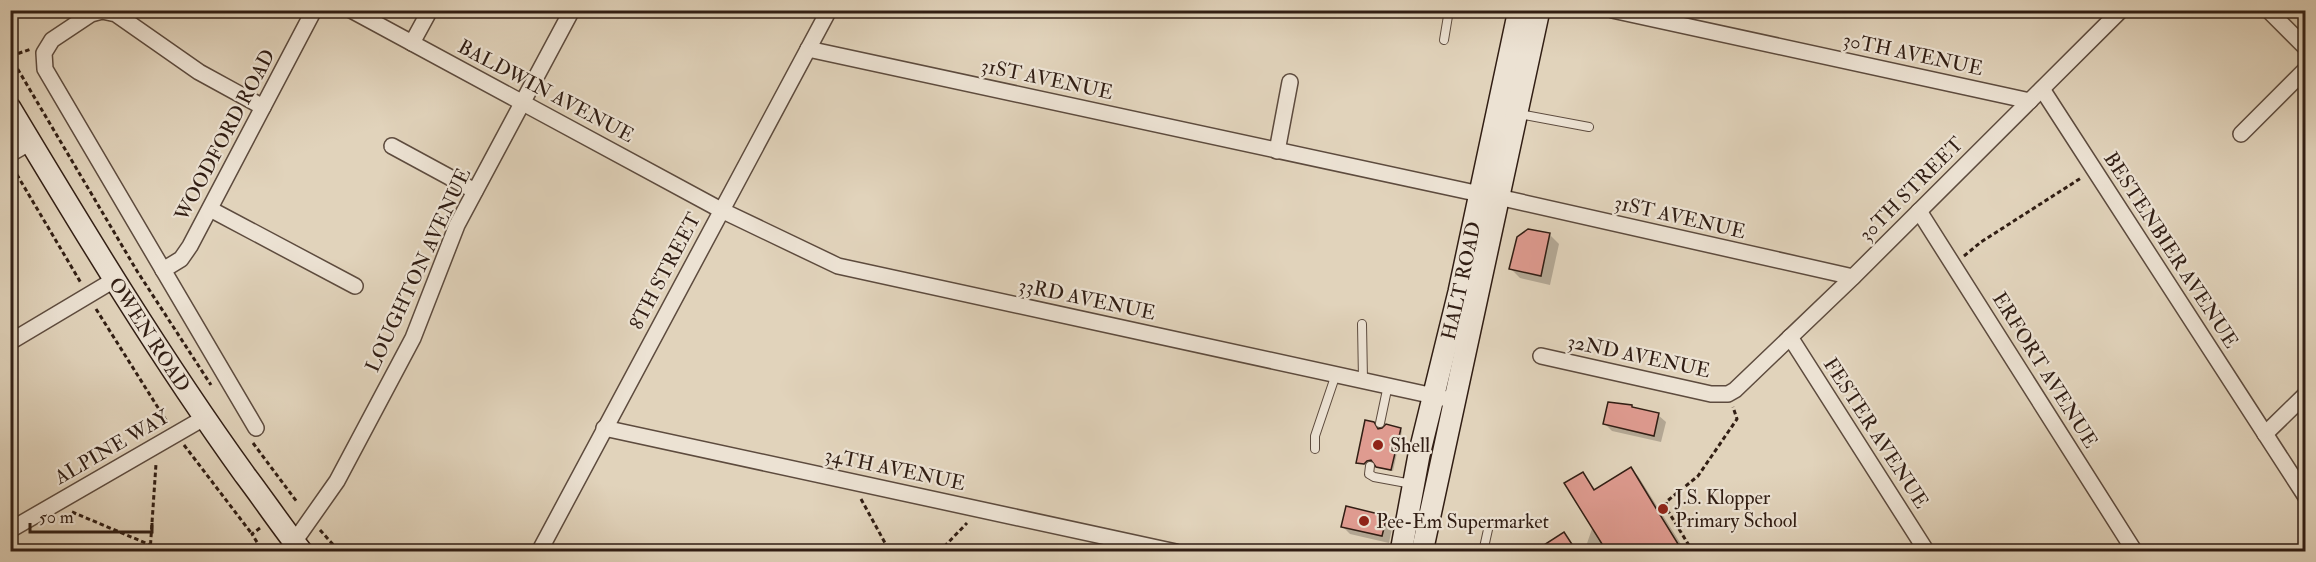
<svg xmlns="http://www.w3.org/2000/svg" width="2316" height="562" font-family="'IM FELL Double Pica',serif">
	<rect width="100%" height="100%" fill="#e1d3bb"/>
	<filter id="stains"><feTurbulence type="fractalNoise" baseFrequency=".00333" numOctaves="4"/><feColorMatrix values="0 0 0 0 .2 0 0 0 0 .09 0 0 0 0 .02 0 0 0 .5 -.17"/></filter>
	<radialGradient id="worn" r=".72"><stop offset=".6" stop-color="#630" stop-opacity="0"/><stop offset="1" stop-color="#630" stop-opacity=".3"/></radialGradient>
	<g fill="#0003">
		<polygon points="1550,235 1559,244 1550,285 1520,278 1510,268"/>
		<polygon points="1658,415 1666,422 1661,442 1612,431 1605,424"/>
		<polygon points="1400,429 1402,431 1393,471 1379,468 1374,462 1369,462 1367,466 1357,462 1378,430"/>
		<polygon points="1631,469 1638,476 1686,552 1584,552 1593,526 1583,474 1596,491"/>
		<polygon points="1386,517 1393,524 1389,543 1350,534 1343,527"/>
		<polygon points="1564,533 1578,552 1546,552"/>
	</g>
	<g fill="#df9b90" stroke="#311e14" stroke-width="1.5">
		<polygon points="1528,229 1550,233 1541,276 1509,269 1517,237"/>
		<polygon points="1608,402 1632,405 1632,407 1659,413 1654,436 1603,424"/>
		<polygon points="1365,420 1374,422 1378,429 1382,428 1386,424 1401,428 1391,470 1376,467 1371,460 1367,461 1364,464 1356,463"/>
		<polygon points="1631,467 1654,505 1683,552 1607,552 1564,483 1583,472 1594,490"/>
		<polygon points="1346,506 1387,516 1382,536 1341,527"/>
		<polygon points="1564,532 1577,552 1533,552"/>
	</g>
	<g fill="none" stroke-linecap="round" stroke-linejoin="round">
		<g stroke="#5d4b3e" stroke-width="10">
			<g id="lane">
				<polyline points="1444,40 1449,10"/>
				<polyline points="1519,114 1589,127"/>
				<polyline points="1362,324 1363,380"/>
				<polyline points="1380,423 1388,385"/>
				<polyline points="1315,449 1315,436 1336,374"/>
				<polyline points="1370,466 1369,474 1374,477 1412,484"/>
				<polyline points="1483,552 1489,525"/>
			</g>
		</g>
		<g stroke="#5d4b3e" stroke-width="18">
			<g id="street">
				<polyline points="351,10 721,210 838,266 1443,398"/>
				<polyline points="1612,10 2030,101"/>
				<polyline points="2268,10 2306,48"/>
				<polyline points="412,43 430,10"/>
				<polyline points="808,49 1480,194"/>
				<polyline points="2042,89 2306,497"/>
				<polyline points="2241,134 2306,69"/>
				<polyline points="392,146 475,191"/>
				<polyline points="1277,151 1290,82"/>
				<polyline points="10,154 31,142"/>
				<polyline points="1498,197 1853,277"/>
				<polyline points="210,209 355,286"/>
				<polyline points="1919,211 2135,552"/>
				<polyline points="163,270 181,259 190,246 314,10"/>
				<polyline points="1790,337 1927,552"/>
				<polyline points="10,342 114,280"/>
				<polyline points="1541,356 1711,394 1728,394 1735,390 1853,277 2121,10"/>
				<polyline points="256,428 45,69 44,53 52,40 91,14 102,11 116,14 199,72 263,107"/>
				<polyline points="604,428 1176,552"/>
				<polyline points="2265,434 2306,394"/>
				<polyline points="10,530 204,418"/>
				<polyline points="287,552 337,481 413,338 457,225 572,10"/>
				<polyline points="539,552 829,10"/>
			</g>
		</g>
		<g stroke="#311e14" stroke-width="24">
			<g id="secondary">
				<path id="s1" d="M10,108c75,125 150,249 235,367 19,25 37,52 57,77"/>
				<path id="s2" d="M1401,552l18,-97 40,-163 60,-282"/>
				<polyline points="1422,552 1539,10"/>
			</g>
		</g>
		<g stroke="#311e14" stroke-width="3" stroke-dasharray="4.5 3" stroke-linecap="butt">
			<polyline points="10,56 137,271 211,385"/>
			<polyline points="11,56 31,49"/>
			<polyline points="13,168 81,283"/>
			<polyline points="1964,256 1981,242 2081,178"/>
			<polyline points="96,309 167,422"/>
			<polyline points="253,443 297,502"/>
			<polyline points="184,445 252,534"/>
			<polyline points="861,499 890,552"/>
			<polyline points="72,512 167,552"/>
			<polyline points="260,528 252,534 263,552"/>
			<polyline points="320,530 338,550 336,552"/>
			<polyline points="150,552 156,464"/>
			<polyline points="939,552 967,523"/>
			<polyline points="1693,552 1668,511 1666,502 1698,476 1737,419 1733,407"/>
		</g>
		<use href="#lane" stroke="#ece2d3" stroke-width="8"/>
		<use href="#street" stroke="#ece2d3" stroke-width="15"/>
		<use href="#secondary" stroke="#ece2d3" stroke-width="21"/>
	</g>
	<g fill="#8f2418" stroke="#ece2d3" stroke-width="2">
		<circle cx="1378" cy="445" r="6"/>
		<circle cx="1663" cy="509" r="6"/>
		<circle cx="1364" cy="521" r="6"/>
	</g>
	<g text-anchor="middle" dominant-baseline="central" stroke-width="4.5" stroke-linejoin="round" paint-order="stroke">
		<g font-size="20" fill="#311e14" stroke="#ece2d3">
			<text transform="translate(1913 54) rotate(12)">30TH AVENUE</text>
			<text transform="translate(1047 79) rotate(12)">31ST AVENUE</text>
			<text transform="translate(546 91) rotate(28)">BALDWIN AVENUE</text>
			<text transform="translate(225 135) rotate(-62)">WOODFORD ROAD</text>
			<text transform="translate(1911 189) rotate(-45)">30TH STREET</text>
			<text transform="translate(1680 217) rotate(13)">31ST AVENUE</text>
			<text transform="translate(2171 250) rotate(57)">BESTENBIER AVENUE</text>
			<text transform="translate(418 270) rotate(-65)">LOUGHTON AVENUE</text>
			<text transform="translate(665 271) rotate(-62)">8TH STREET</text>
			<text stroke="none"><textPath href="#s2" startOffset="278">HALT ROAD</textPath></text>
			<text transform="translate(1087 299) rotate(12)">33RD AVENUE</text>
			<text stroke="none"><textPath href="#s1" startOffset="266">OWEN ROAD</textPath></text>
			<text transform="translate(1639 356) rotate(12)">32ND AVENUE</text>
			<text transform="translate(2045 370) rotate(58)">ERFORT AVENUE</text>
			<text transform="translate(1876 433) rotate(57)">FESTER AVENUE</text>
			<text transform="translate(112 447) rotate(-30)">ALPINE WAY</text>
			<text transform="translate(895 469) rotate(12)">34TH AVENUE</text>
		</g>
		<g font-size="20" fill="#311e14" stroke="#ece2d3" text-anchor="start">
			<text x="1390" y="445">Shell</text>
			<text x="1675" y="497">J.S. Klopper<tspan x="1675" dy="23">Primary School</tspan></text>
			<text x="1376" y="521">Pee-Em Supermarket</text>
		</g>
	</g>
	<rect width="2316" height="562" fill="none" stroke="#e1d3bb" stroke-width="36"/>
	<rect x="12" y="12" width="2292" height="538" fill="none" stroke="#311e14" stroke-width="3"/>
	<rect x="18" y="18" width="2280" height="526" fill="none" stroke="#311e14" stroke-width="1.5"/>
	<path d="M30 523v9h122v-9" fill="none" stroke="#311e14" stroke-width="3"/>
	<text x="39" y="523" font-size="18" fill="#311e14" stroke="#ece2d3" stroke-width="4.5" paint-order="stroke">50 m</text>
	<rect width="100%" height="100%" filter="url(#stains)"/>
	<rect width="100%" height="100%" fill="url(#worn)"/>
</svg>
